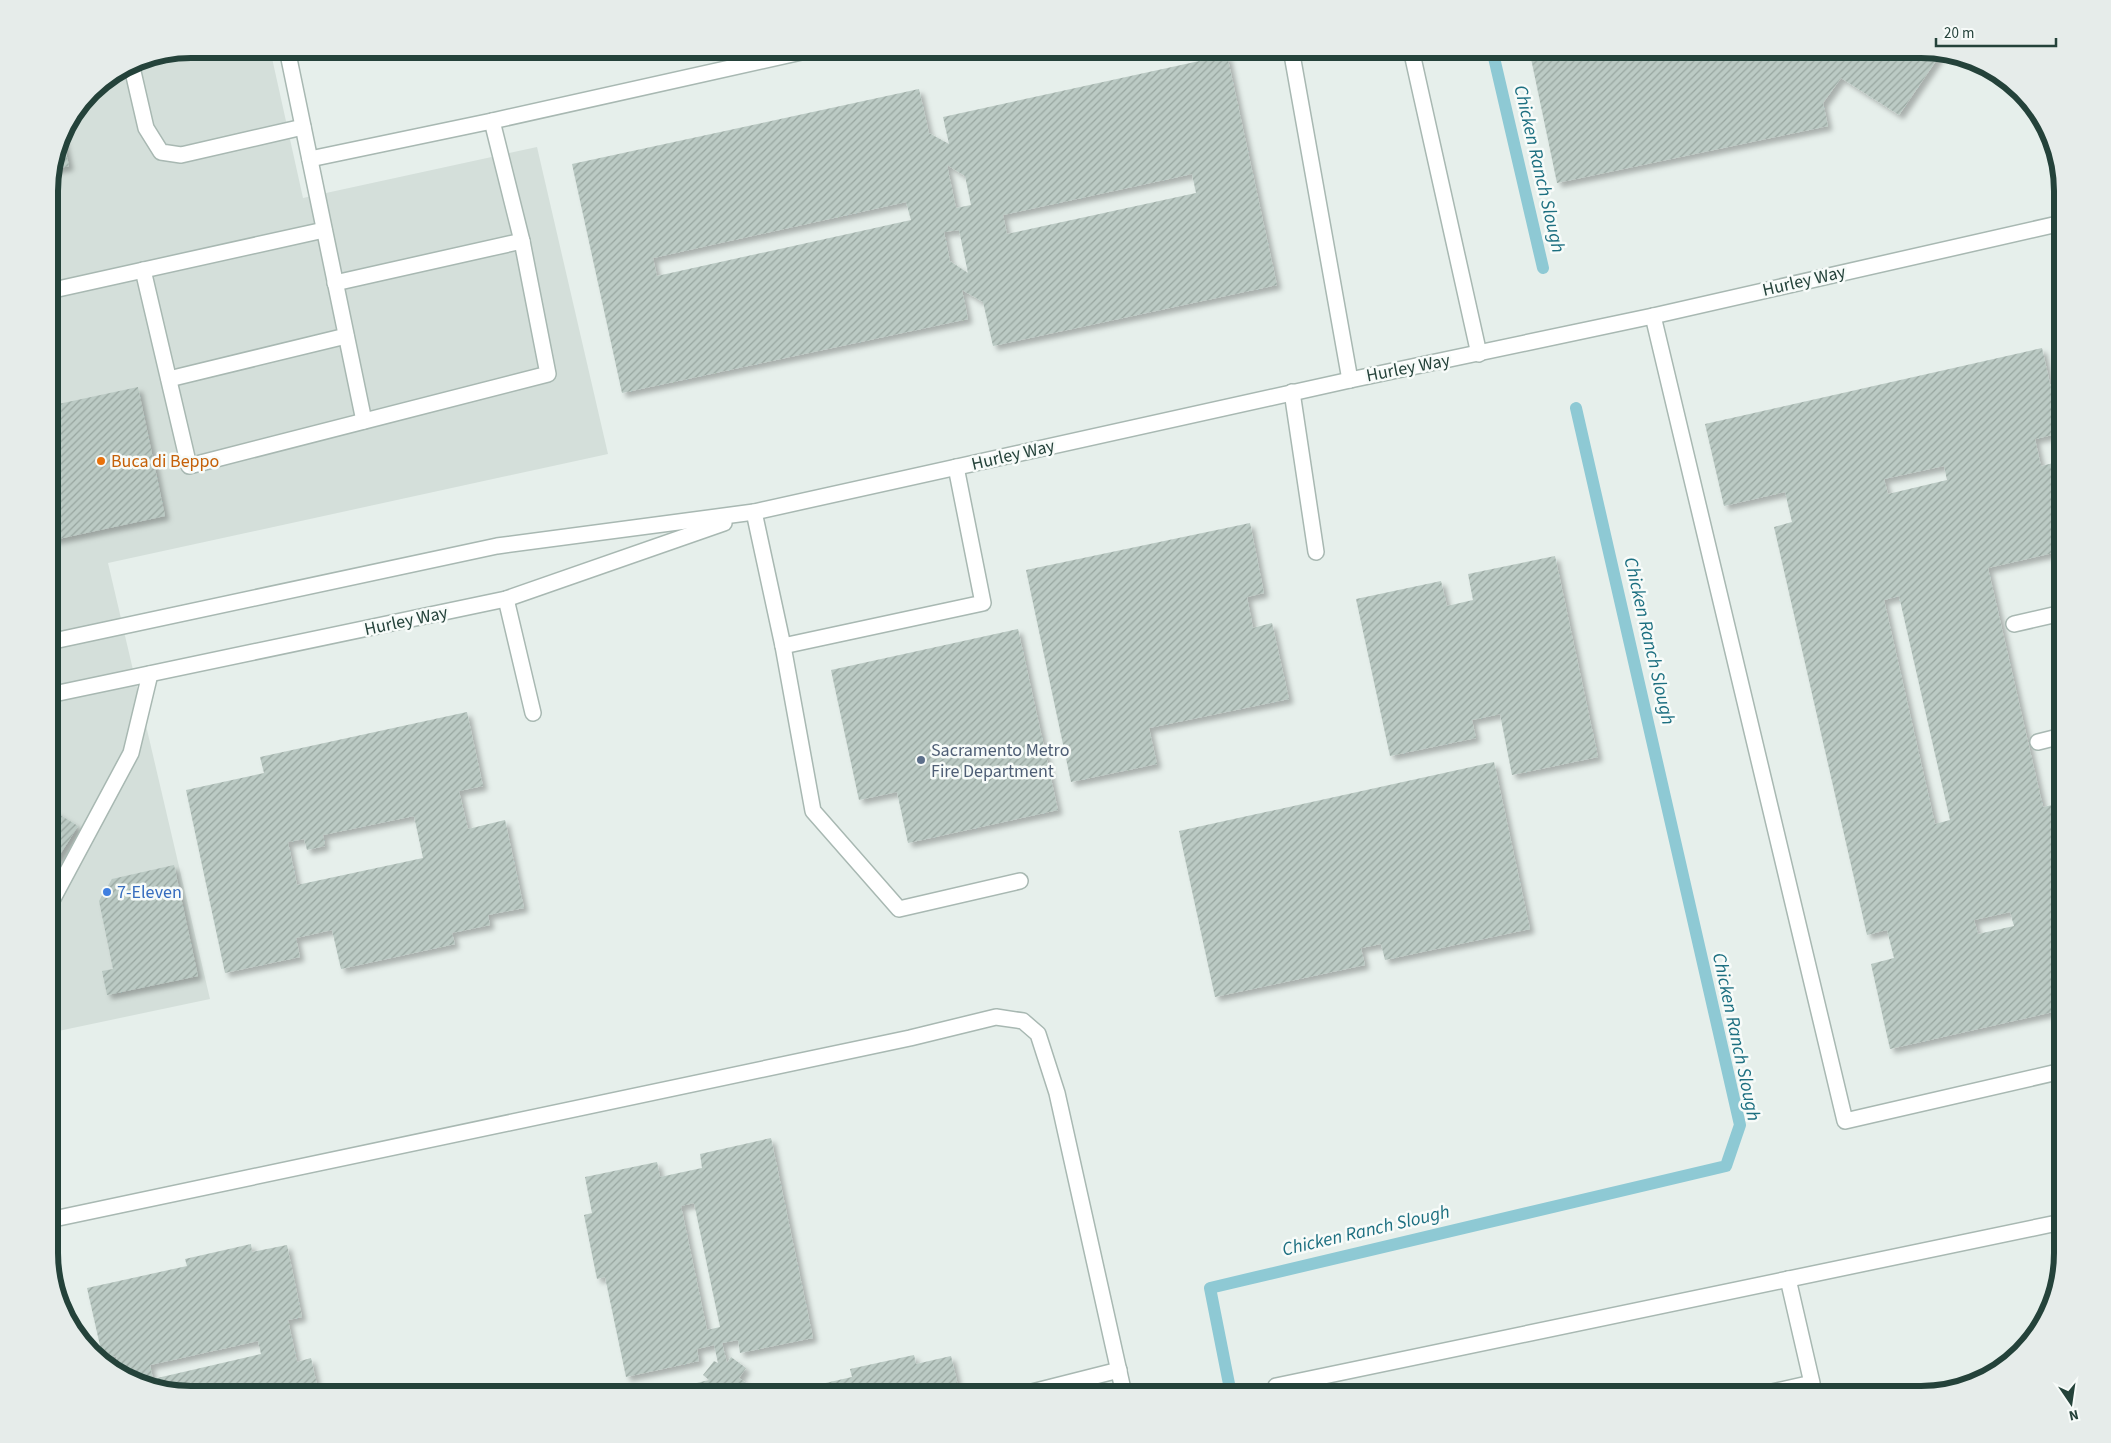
<svg xmlns="http://www.w3.org/2000/svg" width="2111" height="1443" font-family="'Source Sans 3',sans-serif">
	<defs>
		<pattern id="building-hatch" width="6" height="6" patternUnits="userSpaceOnUse" patternTransform="scale(1.25)"><rect width="6" height="6" fill="#bbcac4"/><path d="M-1 1l2-2M0 6l6-6M5 7l2-2" fill="none" stroke="#98a6a0"/></pattern>
		<filter id="shadow"><feDropShadow dx="4.5" dy="4.5" stdDeviation="2.5" flood-color="#0004"/></filter>
	</defs>
	<rect width="100%" height="100%" fill="#e6efeb"/>
	<polygon fill="#d4dfda" points="190,49 270,49 303,198 537,147 608,454 108,563 210,999 49,1033 49,181 63,128 90,90 136,59"/>
	<g fill="none" stroke-linecap="round" stroke-linejoin="round">
		<g stroke="#8ec9d4" stroke-width="12">
			<polyline points="1492,49 1543,268"/>
			<polyline points="1231,1394 1210,1288 1726,1166 1740,1125 1576,408"/>
		</g>
	</g>
	<g fill="url(#building-hatch)" fill-rule="evenodd" filter="url(#shadow)">
		<polygon points="1529,49 1921,49 1940,55 1899,115 1841,78 1823,103 1828,126 1557,183"/>
		<path d="M1227,55l50,230 -284,61 -10,-44 -21,-12 6,29 -346,74 -50,-229 347,-75 10,44 20,11 -6,-27zM947,165l18,11 6,29 -15,3zM1192,174l4,19 -189,41 -4,-19zM906,202l5,18 -254,56 -4,-18zM959,230l9,43 -18,-12 -6,-29z"/>
		<polygon points="62,133 69,166 52,170"/>
		<path d="M2042,348l19,85 -26,6 6,27 21,-5v90l-74,17 55,239 19,-4v207l-172,39 -19,-85 23,-6 -7,-28 -20,5 -93,-408 18,-5 -7,-30 -61,14 -19,-82zM1944,466l3,14 -59,14 -4,-15zM1899,596l51,224 -15,4 -51,-224zM2010,912l4,14 -36,8 -4,-14z"/>
		<polygon points="138,387 165,516 49,541 49,406"/>
		<polygon points="1250,523 1264,593 1247,597 1253,628 1272,623 1289,699 1149,728 1157,764 1071,782 1026,570"/>
		<polygon points="1555,556 1598,757 1512,775 1500,714 1472,720 1476,738 1390,756 1356,599 1441,581 1447,606 1473,600 1468,574"/>
		<polygon points="1018,629 1058,810 908,843 897,792 859,800 831,670"/>
		<path d="M467,712l16,74 -24,5 9,38 37,-9 19,88 -36,7 2,10 -38,8 3,11 -114,25 -9,-39 -36,8 4,19 -75,16 -39,-183 78,-17 -4,-16zM414,816l9,42 -126,27 -9,-43 16,-3 3,11 18,-4 -2,-11z"/>
		<polygon points="1494,762 1530,929 1385,960 1381,944 1361,948 1365,965 1215,997 1179,831"/>
		<polygon points="49,808 78,826 49,872"/>
		<polygon points="174,865 198,976 107,995 102,971 113,969 99,901 112,879"/>
		<path d="M771,1138l42,200 -73,15 -2,-13 -16,3 5,20 4,-6 15,11 -7,10 10,7 -6,9h-37l4,-5 -24,5h-17l-1,-4 41,-10 -6,-5 11,-14 4,2 -4,-18 -17,4 2,12 -73,16 -21,-100 -8,2 -13,-64 8,-2 -7,-36 72,-15 3,15 42,-9 -2,-14zM694,1203l26,124 -13,3 -26,-124z"/>
		<path d="M251,1244l1,8 35,-7 15,72 -14,3 9,42 14,-4 8,36h-129l-70,-21 -4,-17 -13,3 -16,-71 100,-22 -2,-7zM258,1341l3,13 -108,25 -3,-14z"/>
		<polygon points="914,1355 916,1364 951,1356 960,1394 777,1394 852,1377 850,1369"/>
	</g>
	<g fill="none" stroke-linecap="round" stroke-linejoin="round">
		<g stroke="#a8b8b2" stroke-width="18">
			<g id="minor">
				<polyline points="287,49 364,421"/>
				<polyline points="1291,49 1350,380"/>
				<polyline points="1411,49 1479,354"/>
				<polyline points="131,63 146,128 161,152 181,155 303,127"/>
				<polyline points="492,121 815,49"/>
				<polyline points="310,159 492,121 522,241"/>
				<polyline points="143,270 189,466 548,374 522,241 335,283"/>
				<polyline points="49,291 324,230"/>
				<polyline points="1653,316 1845,1121 2062,1071"/>
				<polyline points="169,379 346,336"/>
				<polyline points="1292,392 1316,552"/>
				<polyline points="956,467 983,603 783,646 813,811 899,909 1020,881"/>
				<polyline points="754,512 783,646"/>
				<polyline points="506,599 533,713"/>
				<polyline points="2014,624 2062,613"/>
				<polyline points="49,642 497,546 754,512 1350,380 1653,316 2062,223"/>
				<polyline points="49,695 506,599 724,523"/>
				<polyline points="2038,742 2062,736"/>
				<polyline points="49,906 131,753 150,674"/>
				<polyline points="49,1220 910,1038 996,1017 1023,1021 1038,1034 1057,1093 1124,1394"/>
				<polyline points="1024,1394 1119,1370"/>
				<polyline points="1278,1394 1276,1386 2062,1222"/>
				<polyline points="1763,1394 1812,1383 1788,1279"/>
			</g>
		</g>
		<use href="#minor" stroke="#fff" stroke-width="15"/>
	</g>
	<circle fill="#e8710a" stroke="#f7fbf9" stroke-width="2" cx="101" cy="461" r="5"/>
	<circle fill="#5c6f8a" stroke="#f7fbf9" stroke-width="2" cx="921" cy="760" r="5"/>
	<circle fill="#3f7fe0" stroke="#f7fbf9" stroke-width="2" cx="107" cy="892" r="5"/>
	<g text-anchor="middle" dominant-baseline="central" stroke-width="5" stroke-linejoin="round" paint-order="stroke">
		<g font-size="18" fill="#24423a" stroke="#f7fbf9">
			<text transform="translate(1804 281) rotate(-13)">Hurley Way</text>
			<text transform="translate(1408 368) rotate(-11)">Hurley Way</text>
			<text transform="translate(1013 455) rotate(-13)">Hurley Way</text>
			<text transform="translate(406 621) rotate(-12)">Hurley Way</text>
		</g>
		<g font-size="18" fill="#c56008" stroke="#f7fbf9" text-anchor="start">
			<text x="111" y="461">Buca di Beppo</text>
		</g>
		<g font-size="18" fill="#4e5e75" stroke="#f7fbf9" text-anchor="start">
			<text x="931" y="750">Sacramento Metro<tspan x="931" dy="21">Fire Department</tspan></text>
		</g>
		<g font-size="18" fill="#366cbe" stroke="#f7fbf9" text-anchor="start">
			<text x="117" y="892">7-Eleven</text>
		</g>
		<g font-size="19" font-style="italic" fill="#1c6f80" stroke="#f7fbf9">
			<text transform="translate(1539 169) rotate(77)">Chicken Ranch Slough</text>
			<text transform="translate(1649 641) rotate(77)">Chicken Ranch Slough</text>
			<text transform="translate(1736 1037) rotate(78)">Chicken Ranch Slough</text>
			<text transform="translate(1366 1231) rotate(-13)">Chicken Ranch Slough</text>
		</g>
	</g>
	<path d="M0 0H2111V1443H0ZM191 58H1921A133 133 0 0 1 2054 191V1253A133 133 0 0 1 1921 1386H191A133 133 0 0 1 58 1253V191A133 133 0 0 1 191 58Z" fill="#e6ecea" fill-rule="evenodd"/>
	<path fill="none" stroke="#24423a" stroke-width="6" d="M191 58H1921A133 133 0 0 1 2054 191V1253A133 133 0 0 1 1921 1386H191A133 133 0 0 1 58 1253V191A133 133 0 0 1 191 58Z"/>
	<g transform="translate(2071 1403) rotate(167)" stroke="#f7fbf9" stroke-width="4" paint-order="stroke">
	<path d="M0-4L9 19L0 12L-9 19Z" fill="#24423a"/>
	<text y="-8" font-size="14" font-weight="bold" text-anchor="middle" fill="#24423a">N</text>
	</g>
	<path d="M1936 38v8h120v-8" fill="none" stroke="#24423a" stroke-width="2.5"/>
	<text x="1944" y="38" font-size="15" fill="#24423a" stroke="#f7fbf9" stroke-width="4" paint-order="stroke">20 m</text>
</svg>
